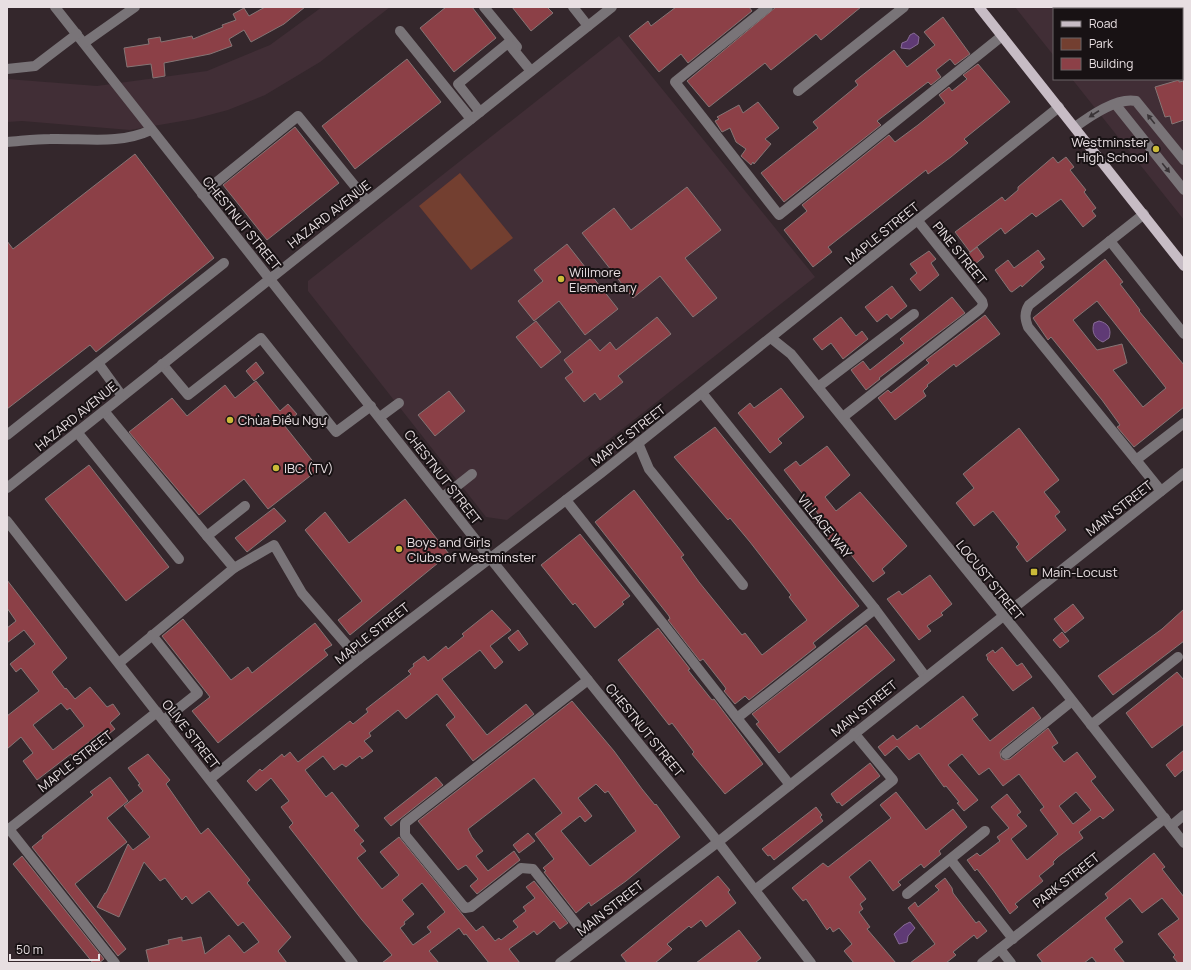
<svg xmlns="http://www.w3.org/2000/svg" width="1191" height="970" font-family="Manrope,sans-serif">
	<rect width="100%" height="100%" fill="#34272c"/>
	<g fill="#412e36">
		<polygon points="322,7 390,7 320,62 265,95 228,110 194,119 130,130 22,121 7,122 7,79 97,86 207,71 270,45"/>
		<polygon points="1015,7 1184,7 1184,220 1072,79 1182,79 1182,9 1054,9 1054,56"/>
		<polygon points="619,36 815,277 507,520 486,517 308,291 308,281"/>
	</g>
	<polygon fill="#733f30" points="460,173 513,238 471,270 419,206"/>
	<g fill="#5f3a75" stroke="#886c96">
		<polygon points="914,33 919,37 918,44 910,49 901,48 902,43 907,41 910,35"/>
		<path d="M1099,321c9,2 13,8 10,17l-6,4c-8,-3 -12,-10 -9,-19z"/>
		<polygon points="910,922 915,928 908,936 907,942 899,944 894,934 904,925"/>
	</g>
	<g fill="#8c4047" stroke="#857575" fill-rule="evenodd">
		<polygon points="265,7 305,7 284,24 251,42 244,30 229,39 232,46 210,54 164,63 165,76 153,78 151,64 127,67 124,48 149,44 148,39 160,37 161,42 192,36 193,39 223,27 222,25 236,20 233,14 244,8 249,16"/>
		<polygon points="446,7 472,7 496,38 454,72 420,28"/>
		<polygon points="512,7 547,7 553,13 531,31"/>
		<polygon points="676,7 749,7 752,11 688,63 681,54 659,72 629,36 648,21 651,26"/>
		<polygon points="776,7 861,7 821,40 816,34 771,70 765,63 709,107 687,81"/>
		<polygon points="943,17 970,54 955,65 950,59 936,70 941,77 931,85 928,82 877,121 881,125 784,202 761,173 818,128 813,122 858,85 855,81 894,50 907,67 935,45 924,32"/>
		<polygon points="407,59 441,102 355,169 322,126"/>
		<polygon points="978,64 1010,102 964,139 968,143 951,157 928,174 926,170 828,247 832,252 813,267 784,230 807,211 802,205 889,135 895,142 918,125 945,103 939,95 949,87 952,91 967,79 963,75"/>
		<polygon points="1179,80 1179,82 1184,81 1184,120 1172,124 1170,116 1165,117 1155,87"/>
		<polygon points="758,102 779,128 765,139 771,144 754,164 753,162 751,165 741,156 746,149 736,142 730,128 722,132 715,121 719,119 717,117 739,105 743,113"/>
		<polygon points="295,127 339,183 267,240 223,185"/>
		<polygon points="135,154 214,258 96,352 90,345 7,409 7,241 13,249"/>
		<polygon points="1053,157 1058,163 1066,157 1074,167 1070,170 1086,190 1084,192 1096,208 1092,211 1096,216 1083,227 1061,199 1036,217 1032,213 1005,234 1001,228 970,252 955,232 1002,197 1005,201 1018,190 1018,187"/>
		<polygon points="687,187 721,230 685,258 717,298 693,317 660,276 633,298 582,233 614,208 631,230"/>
		<polygon points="567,244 618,309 585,335 559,301 534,321 518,301 543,281 534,270"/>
		<polygon points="977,247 984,257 974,265 967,255"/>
		<polygon points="1038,250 1045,259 1040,262 1044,267 1022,287 1021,285 1012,292 1010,291 995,270 1008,260 1014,268"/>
		<polygon points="929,251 936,259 931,263 939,275 920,291 910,279 917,273 910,264"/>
		<path d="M1105,259l18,23 -3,2 20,26 -1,1 45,54v42l-50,40 -17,-20 3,-2 -18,-25 -51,-63 -3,3 -15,-22zM1097,301l69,87 -23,19 -30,-37 14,-7 -5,-19 -25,6 -24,-30z"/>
		<polygon points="892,286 907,306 891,319 887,314 877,322 865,307"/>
		<polygon points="952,297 965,313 879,378 880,379 866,390 851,370 863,361 870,370 904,343 900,339"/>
		<polygon points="985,315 1000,334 956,367 954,364 927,385 928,386 923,391 926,396 895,420 878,398 888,390 891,393 929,363 926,360"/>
		<polygon points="657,317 671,334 618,376 623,382 600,400 595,393 584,402 565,378 573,372 564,360 590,339 600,351 610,342 616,350"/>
		<polygon points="841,317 856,336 862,331 868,339 843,359 831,343 822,350 813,339"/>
		<polygon points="536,321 561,352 541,368 516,337"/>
		<polygon points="256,362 264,373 254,381 246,371"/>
		<polygon points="256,381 280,411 288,404 297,414 284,425 319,469 268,509 244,479 199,515 129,432 172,398 187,416 225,385 235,398"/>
		<polygon points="781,388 804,417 778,439 782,443 770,453 738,413 750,403 754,408"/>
		<polygon points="449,391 465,411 435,436 418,415"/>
		<polygon points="715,427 859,606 813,643 816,647 749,700 745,696 735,704 724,691 726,689 725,687 703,659 700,661 668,620 670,619 669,616 595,522 634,490 684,555 681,557 699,582 742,635 745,633 762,655 807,620 789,597 791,595 750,542 730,518 728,520 674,457"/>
		<polygon points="1019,428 1059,480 1044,492 1060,512 1055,516 1066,530 1027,562 1016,547 1019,544 993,511 974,526 956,503 974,488 963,474"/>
		<polygon points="827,446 850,475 825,497 836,511 860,492 907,546 882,569 885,573 873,582 835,535 829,540 818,526 817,522 822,519 784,470 796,461 800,466"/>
		<polygon points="89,465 169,567 126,601 45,499"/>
		<polygon points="405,499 449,554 350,635 338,620 362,601 305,530 325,512 349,543"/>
		<polygon points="274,508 286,521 247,552 235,538"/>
		<polygon points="580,534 630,596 622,602 624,604 595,628 575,603 573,605 541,565"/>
		<polygon points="930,575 952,604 941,613 943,615 927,626 931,631 919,640 887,599 899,591 902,595"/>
		<path d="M7,580l60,78 -15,14 13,17 1,-1 9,11 15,-12 17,20 6,-3 7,10 -10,9 5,6 -10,8 -4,-5 -29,24 -1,-2 -34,26 -14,-19 10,-8 -12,-16 -14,12v-33l32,-25 -18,-23 -5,4 -6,-8 25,-20 -11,-14 -17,13v-15l9,-7 -9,-13zM61,703l6,7 3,-2 14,18 -31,24 -20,-25z"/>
		<polygon points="1073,604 1084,618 1065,633 1054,619"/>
		<polygon points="1184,609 1184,641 1113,695 1098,676 1162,629"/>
		<path d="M492,610l19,20 -21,16 13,16 -8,7 -15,-19 -38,29 45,56 39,-31 8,10 -61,47 -27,-36 9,-8 -18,-23 -31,25 -8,-9 -29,23 2,3 -7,5 9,10 -11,8 -2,-3 -14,11 -4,-3 -8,6 -11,-14 -18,14 21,27 6,-5 27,34 -5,4 10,11 -4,3 6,7 -9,7 25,31 17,-14 -19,-23 19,-15 77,94 7,-5 12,15 4,-3 2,2 17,-13 -5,-6 13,-10 -3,-4 12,-9 -9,-11 8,-6 34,42 -8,6 -6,-8 -17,14 -3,-4 -25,18 11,14h-31l-23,-29 -2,1 -5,-7 -30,23 10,12h-57l10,-8 -30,-35 -73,-93 4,-4 -12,-16 8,-6 -18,-23 -15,13 -9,-10 13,-12 2,2 20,-17 2,3 6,-5 8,10 52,-41 3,3 15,-12 -2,-3 45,-35 -3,-3 6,-5 -1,-2 11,-8 4,5 18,-15 2,3 16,-13 -2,-2zM422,883l23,29 -18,15 4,5 -18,13 -13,-17 5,-4 -1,-2 10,-8 -12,-14z"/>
		<polygon points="183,619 231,680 248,667 252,673 315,623 332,645 324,650 328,655 218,743 192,711 210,697 162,636"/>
		<polygon points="866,625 895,660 779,753 756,724 759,722 752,714"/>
		<polygon points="658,628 690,669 688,670 712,700 714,699 763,764 725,794 692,754 694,752 672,723 669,725 618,660"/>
		<polygon points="518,630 528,644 519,651 508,638"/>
		<polygon points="1062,632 1069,641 1060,648 1053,640"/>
		<polygon points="1002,647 1017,666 1022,663 1032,677 1013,691 987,659 988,658 986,655 993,650 995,653"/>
		<polygon points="1177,672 1184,680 1184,724 1152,748 1126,713"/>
		<path d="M963,696l15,19 -6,4 18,22 43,-34 8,11 -39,31 -2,3 1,6 3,2 6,-1 38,-31 10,15 -6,4 12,15 13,-10 19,25 -5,4 23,29 -11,9 -3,-3 -21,16 4,6 -25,19 -5,5 1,2 -15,12 4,5 -28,23 3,3 -8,7 -17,-24 -16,-21 -2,2 -8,-11 10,-7 3,3 20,-15 -3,-4 12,-9 -18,-21 16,-13 14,18 -4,3 10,11 -16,13 16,21 31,-26 -18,-24 4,-3 -25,-33 -16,12 -14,-18 -10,7 -17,-21 -14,11 30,35 -14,11 -7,-8 2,-1 -13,-16 -2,1 -25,-34 -10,7 -12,-14 -12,10 -7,-9 15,-12 4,5 20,-15 3,4zM1076,792l15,18 -18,14 -14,-18z"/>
		<path d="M572,701l42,50 28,38 13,16 1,-1 24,33 -54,44 -35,25 -2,-4 -13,11 -32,-41 2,-1 -3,-3 11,-9 -19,-25 27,-21 -28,-35 -66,51 4,8 11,14 -7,5 12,15 26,-20 6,9 -43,34 -7,-8 8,-7 -12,-14 -8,5 -40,-49zM596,784l9,9 3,-2 28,40 -46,35 -29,-35 19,-15 5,6 7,-6 -14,-18z"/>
		<polygon points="1184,750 1184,769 1175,777 1166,765"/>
		<polygon points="148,754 170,780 166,784 201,834 208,828 250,880 247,883 291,937 278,951 287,963 149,963 146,950 169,944 168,940 182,937 182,941 201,937 205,954 229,935 244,953 259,942 243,922 238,926 209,891 192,904 186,896 182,900 165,878 160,881 144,862 119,917 97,907 105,893 106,893 128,844 133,850 150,837 124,806 143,791 138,785 140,784 128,768"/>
		<polygon points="870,763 880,776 842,806 839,802 837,803 831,794"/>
		<polygon points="110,777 128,801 107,818 127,842 75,884 126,949 118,956 32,847 43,838 42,836 93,795 90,792"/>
		<polygon points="436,777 443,785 391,826 384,818"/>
		<polygon points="896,792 926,830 953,809 967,827 939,851 941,854 924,868 921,864 898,882 901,885 893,891 870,860 849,877 866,899 860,904 863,909 859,912 870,927 867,929 896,963 854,963 844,951 852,944 839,928 833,932 830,927 827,930 806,899 803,901 792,888 823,863 828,867 891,818 880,805"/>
		<polygon points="816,807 822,815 820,817 823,821 774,860 770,855 768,856 762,849"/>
		<polygon points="528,833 535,841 519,853 513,845"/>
		<polygon points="1154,853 1165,867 1162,869 1184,897 1184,963 1178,963 1173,957 1175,955 1158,934 1179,919 1162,898 1142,913 1130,898 1105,918 1123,942 1114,949 1125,963 1097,963 1092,957 1084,963 1043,963 1037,955 1108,898 1105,894"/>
		<polygon points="22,856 104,959 99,963 93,963 13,864"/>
		<polygon points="718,876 730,890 728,892 736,903 706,927 701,920 691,928 689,926 667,944 672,949 655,963 627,963 621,955"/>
		<polygon points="945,878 952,888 953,893 976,923 979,921 987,931 977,939 974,935 953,952 956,955 946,963 910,963 935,944 908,908 915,902 918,907 939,890 935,886"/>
		<polygon points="739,930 761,958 755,963 696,963"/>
	</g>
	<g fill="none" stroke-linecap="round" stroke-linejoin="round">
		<g stroke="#797478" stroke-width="10">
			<polyline points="55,7 490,558 718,842 811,963"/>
			<polyline points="484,7 517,47"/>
			<polyline points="573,7 588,26"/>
			<polyline points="768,7 675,82 779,215 1002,36"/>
			<polyline points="400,31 471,119"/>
			<polyline points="84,43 135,7"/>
			<polyline points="7,69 35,66 77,34"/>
			<polyline points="798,91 904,7"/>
			<polyline points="1116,105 1184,190"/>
			<polyline points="480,112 458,84 508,43 531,71"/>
			<path d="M1075,127c15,-11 42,-30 61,-26l48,59"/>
			<path d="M7,142c14,-1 29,-3 43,-3 35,-1 69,6 101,-9"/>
			<polyline points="202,194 298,116 367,201"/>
			<path d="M1144,214l-115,91c-5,8 -4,14 -1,22l108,133 48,-37"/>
			<polyline points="1110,241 1184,334"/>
			<polyline points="771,338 791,354 1056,680 1184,843"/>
			<polyline points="98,363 122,396"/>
			<polyline points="162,364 188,395 261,338 336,432 371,406"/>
			<polyline points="818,387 914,314"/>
			<polyline points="702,393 875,609 925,676"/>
			<polyline points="104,411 207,536 245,506"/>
			<polyline points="380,417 399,403"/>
			<polyline points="843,417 980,309 983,305 982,301 918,221"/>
			<polyline points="77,432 179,559"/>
			<polyline points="7,435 224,263"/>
			<polyline points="638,443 649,469 743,585"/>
			<polyline points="1136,460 1161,491"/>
			<polyline points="7,488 612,7"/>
			<polyline points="443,497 472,474"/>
			<polyline points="566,500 737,718 875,609"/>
			<polyline points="7,521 353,963"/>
			<polyline points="207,536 234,568"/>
			<polyline points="152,635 198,693 164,720"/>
			<polyline points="119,663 234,568 274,545 302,593 359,659"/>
			<polyline points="588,680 405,823 405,835 465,908 471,907 521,868 533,869 589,940"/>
			<polyline points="737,718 790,785"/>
			<polyline points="1091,725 1178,657"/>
			<polyline points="1006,754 1072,701"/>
			<polyline points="210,779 359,659 601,473 1059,107"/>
			<polyline points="1171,826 1184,815"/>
			<polyline points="951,860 1013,939"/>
			<polyline points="755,890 893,780 854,733"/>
			<polyline points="907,894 985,831"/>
			<polyline points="1000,949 1011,963"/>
			<polyline points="115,963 9,829 157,712"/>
			<polyline points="560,963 718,842 1184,473"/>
			<polyline points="982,963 1165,818"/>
		</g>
		<polyline stroke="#c7bcc5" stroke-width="10" points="979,7 1184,266"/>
	</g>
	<defs><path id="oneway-solid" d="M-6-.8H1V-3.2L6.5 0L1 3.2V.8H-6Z"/></defs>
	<g fill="#3a3437">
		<use href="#oneway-solid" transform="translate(1094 114) rotate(147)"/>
		<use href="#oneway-solid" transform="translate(1151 119) rotate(-129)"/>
		<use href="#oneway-solid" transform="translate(1166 168) rotate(51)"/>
	</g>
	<g fill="#cbba39" stroke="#181214" stroke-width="1.5">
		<circle cx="1156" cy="149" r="4"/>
		<circle cx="561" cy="279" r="4"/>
		<circle cx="230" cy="420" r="4"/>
		<circle cx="276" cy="468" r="4"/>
		<circle cx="399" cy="549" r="4"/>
		<rect x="1030" y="568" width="8" height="8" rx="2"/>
	</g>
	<g text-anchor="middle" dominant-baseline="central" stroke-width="4" stroke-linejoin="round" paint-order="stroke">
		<g font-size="13" fill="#e8dfe2" stroke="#181214" text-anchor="start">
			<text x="1148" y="142" text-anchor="end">Westminster<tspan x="1148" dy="15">High School</tspan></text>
			<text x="569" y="272">Willmore<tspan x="569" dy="15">Elementary</tspan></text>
			<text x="238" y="420">Chùa Điều Ngự</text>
			<text x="284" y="468">IBC (TV)</text>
			<text x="407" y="542">Boys and Girls<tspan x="407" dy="15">Clubs of Westminster</tspan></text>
			<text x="1042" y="572">Main-Locust</text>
		</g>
		<g font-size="13" fill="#e8dfe2" stroke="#181214">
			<text transform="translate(329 214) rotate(-38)">HAZARD AVENUE</text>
			<text transform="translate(242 223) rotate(51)">CHESTNUT STREET</text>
			<text transform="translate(882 233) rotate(-39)">MAPLE STREET</text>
			<text transform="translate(960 253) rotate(51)">PINE STREET</text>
			<text transform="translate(76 416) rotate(-39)">HAZARD AVENUE</text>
			<text transform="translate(628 435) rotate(-38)">MAPLE STREET</text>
			<text transform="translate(443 477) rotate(52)">CHESTNUT STREET</text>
			<text transform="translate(1119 508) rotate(-38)">MAIN STREET</text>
			<text transform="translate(825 526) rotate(51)">VILLAGE WAY</text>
			<text transform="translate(990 580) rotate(51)">LOCUST STREET</text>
			<text transform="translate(372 633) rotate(-38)">MAPLE STREET</text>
			<text transform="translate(864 708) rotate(-39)">MAIN STREET</text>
			<text transform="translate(645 730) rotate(51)">CHESTNUT STREET</text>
			<text transform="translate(191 734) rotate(52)">OLIVE STREET</text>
			<text transform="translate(75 761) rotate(-38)">MAPLE STREET</text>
			<text transform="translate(1066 880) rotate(-38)">PARK STREET</text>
			<text transform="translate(610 908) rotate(-38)">MAIN STREET</text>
		</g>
	</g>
	<rect width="1191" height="970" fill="none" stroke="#e8dfe2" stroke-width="16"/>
	<rect x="1053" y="8" width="130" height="72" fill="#181214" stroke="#6b6466"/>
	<rect x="1061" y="21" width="20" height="6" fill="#c7bcc5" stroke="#6b6466"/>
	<text x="1089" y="28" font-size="12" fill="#e8dfe2">Road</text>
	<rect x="1061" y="38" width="20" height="12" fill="#733f30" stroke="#6b6466"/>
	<text x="1089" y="48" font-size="12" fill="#e8dfe2">Park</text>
	<rect x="1061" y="58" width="20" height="12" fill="#8c4047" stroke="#6b6466"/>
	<text x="1089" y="68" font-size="12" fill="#e8dfe2">Building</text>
	<path d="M10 954v6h89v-6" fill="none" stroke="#e8dfe2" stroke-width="2"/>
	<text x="16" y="954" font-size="12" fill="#e8dfe2" stroke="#181214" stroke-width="3" paint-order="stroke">50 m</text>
</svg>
